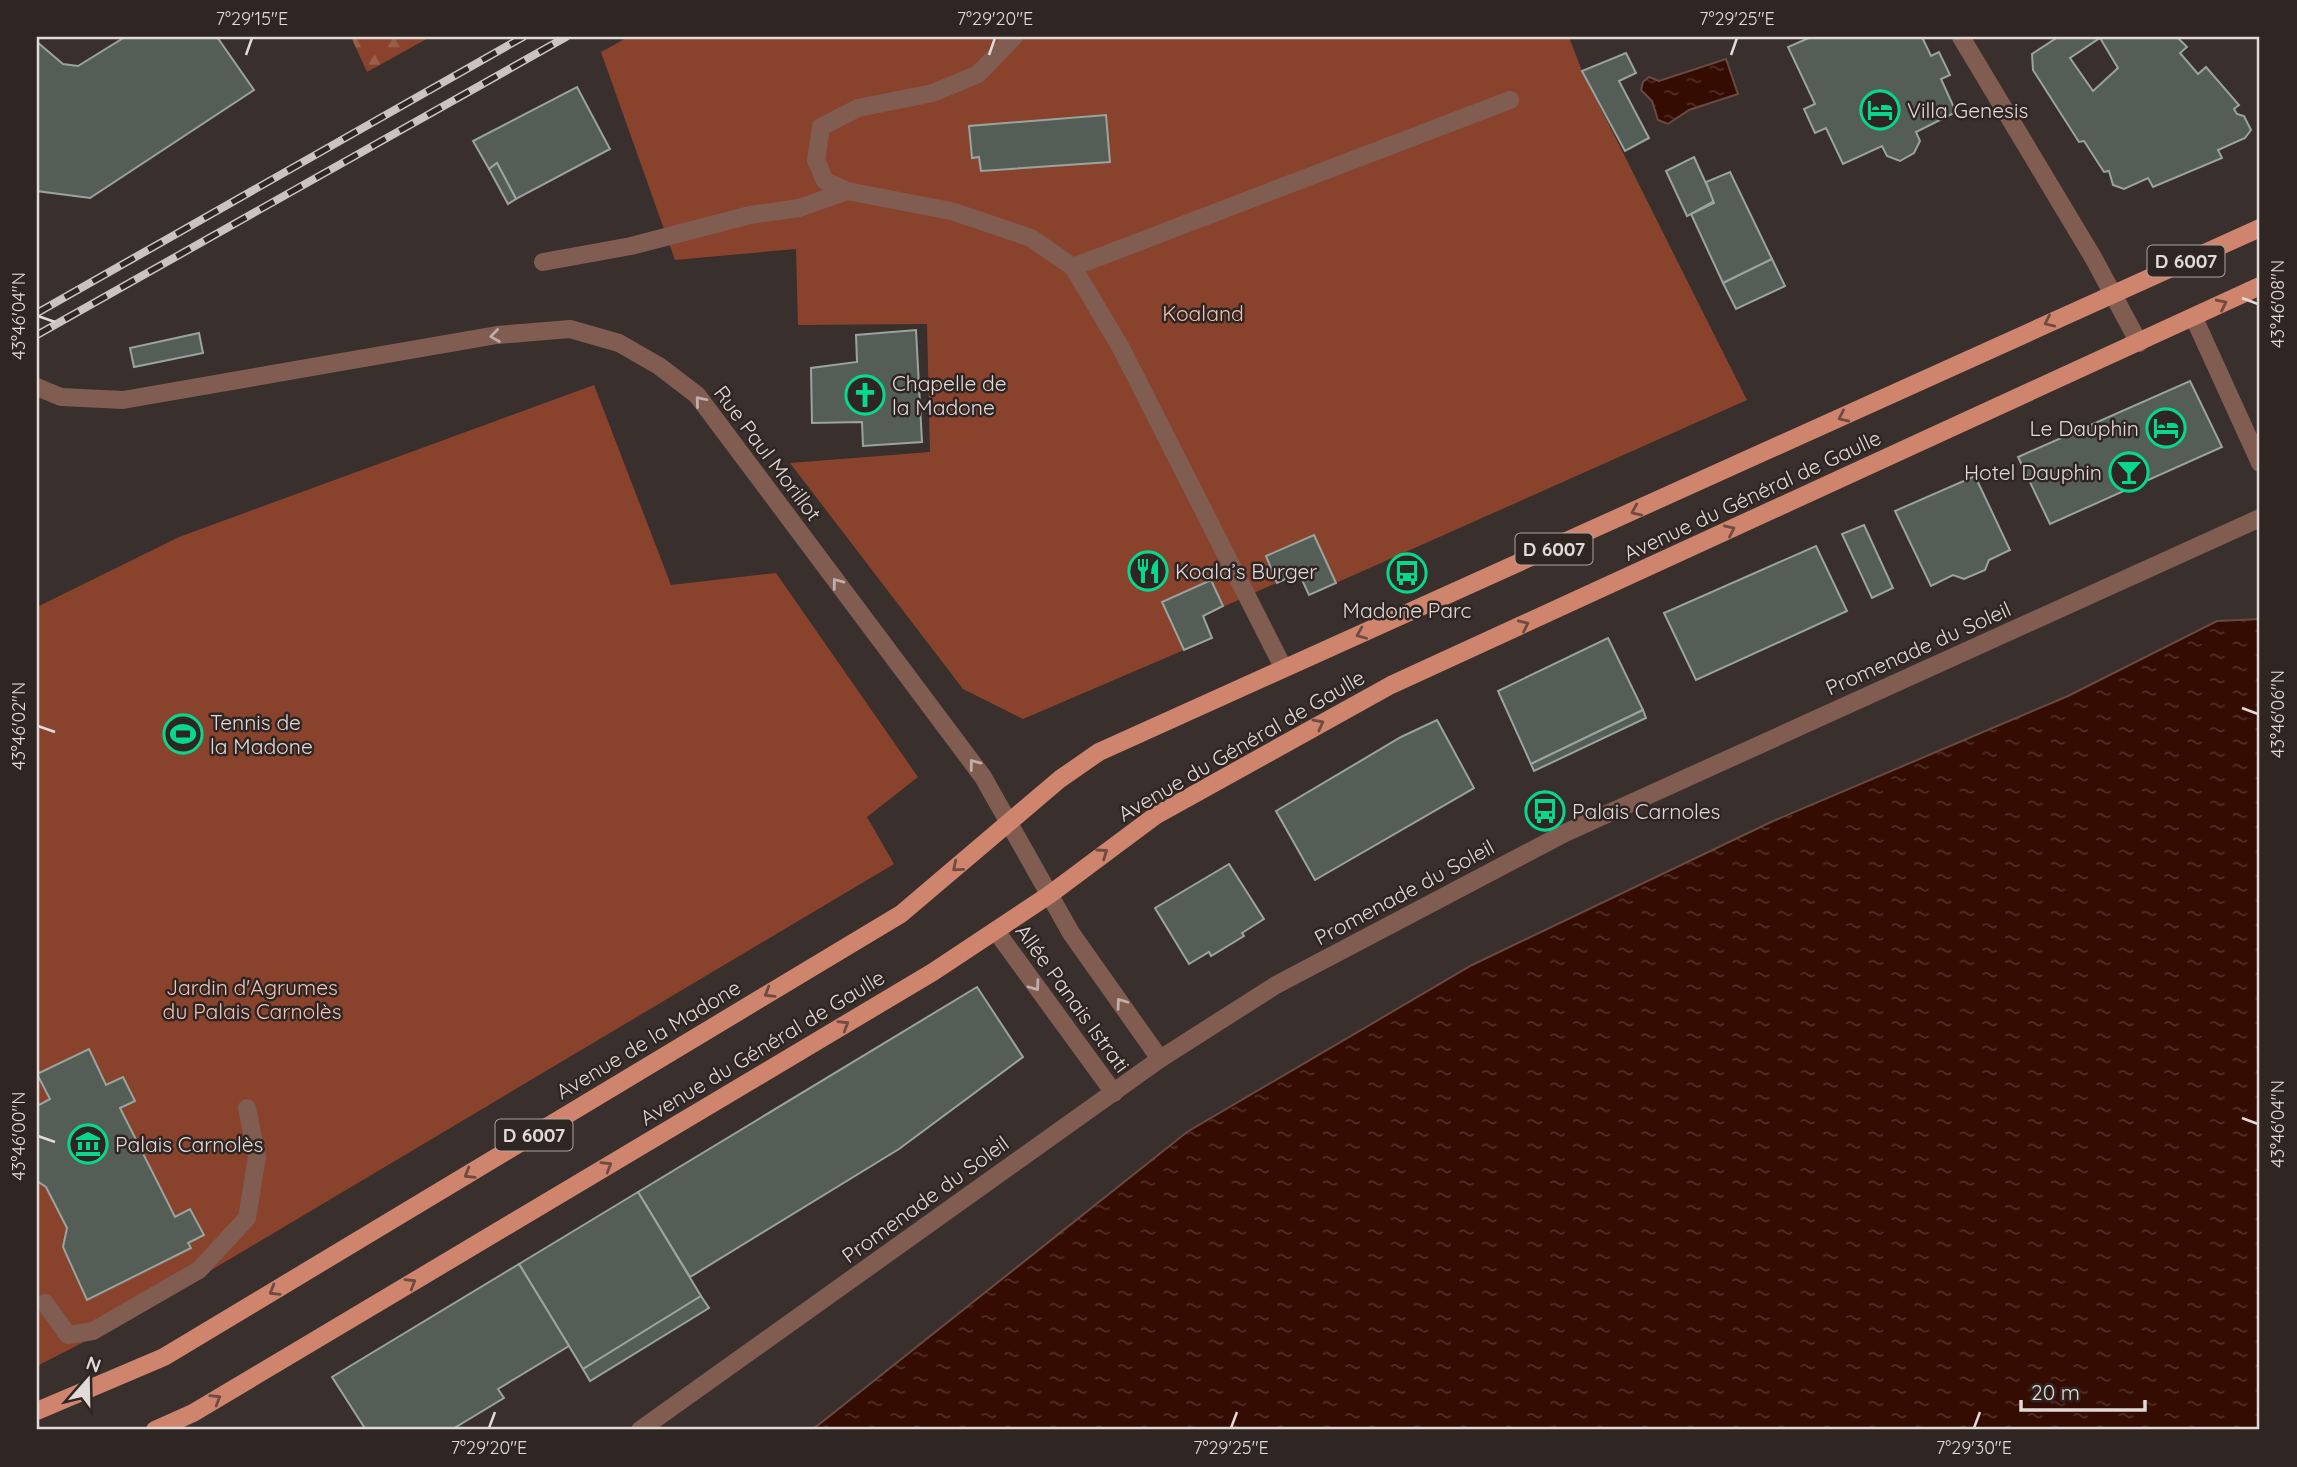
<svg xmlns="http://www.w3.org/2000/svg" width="2297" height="1467" font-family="Quicksand,sans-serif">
	<defs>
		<pattern id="forest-firs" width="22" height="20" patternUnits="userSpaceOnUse" patternTransform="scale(1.75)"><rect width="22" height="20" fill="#89432d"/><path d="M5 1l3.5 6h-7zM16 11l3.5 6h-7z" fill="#995e4b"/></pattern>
		<pattern id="water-ripples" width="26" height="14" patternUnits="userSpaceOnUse" patternTransform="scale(1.75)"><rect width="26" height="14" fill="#350c01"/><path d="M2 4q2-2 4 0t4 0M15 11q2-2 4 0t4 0" fill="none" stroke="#522f25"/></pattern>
	</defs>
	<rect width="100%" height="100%" fill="#392f2c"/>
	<polygon fill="url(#forest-firs)" points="351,37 430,37 367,72"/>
	<g fill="#89432d">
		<polygon points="628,37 1569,37 1582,71 1747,400 1309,595 1298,573 1203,616 1212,638 1023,719 963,689 790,463 930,452 927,324 798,325 796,249 675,260 601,52"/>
		<polygon points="594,385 671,585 776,573 918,777 867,817 894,864 129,1319 37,1366 37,607 179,537"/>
	</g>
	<g fill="url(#water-ripples)" stroke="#694a42" stroke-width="2">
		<polygon points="1726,59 1738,94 1689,110 1668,124 1658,120 1652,101 1641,90 1643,82 1649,77 1659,81"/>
		<polygon points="2260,619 2260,1430 812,1430 1187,1132 1472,965 1771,822 2068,696 2217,621"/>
	</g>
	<g fill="#545e57" stroke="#99a49e" stroke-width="2" fill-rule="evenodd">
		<polygon points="125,37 217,37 254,90 90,198 37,191 37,42 63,64 78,66"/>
		<polygon points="1811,37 1922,37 1931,56 1939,52 1950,75 1941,79 1956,112 1916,132 1920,141 1914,153 1900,161 1887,156 1882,146 1843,164 1826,128 1815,133 1804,109 1815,104 1788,47"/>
		<path d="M2058,37h119l10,10 -7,6 18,21 8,-7 33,38 -5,4 3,5 7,2 7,14 -6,8 -27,12 4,8 -69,29 -5,-9 -24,11 -11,-4 -4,-14 -5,1 -20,-31 -5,1 -46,-72 -1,-16zM2100,38l18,30 -25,23 -23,-33z"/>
		<polygon points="1626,53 1636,73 1619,81 1649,138 1625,151 1582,71"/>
		<polygon points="577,87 610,149 516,199 497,163 489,169 473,141"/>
		<polygon points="1106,115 1110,162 981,171 979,157 972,158 969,126"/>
		<polygon points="1694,157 1714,201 1687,216 1666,171"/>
		<polygon points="497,163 516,199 508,204 489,169"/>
		<polygon points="1730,172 1772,259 1723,283 1691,214 1714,203 1706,182"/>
		<polygon points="1772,259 1785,286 1736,309 1723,283"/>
		<polygon points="916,330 922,442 863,446 862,422 812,423 811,368 857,362 856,335"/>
		<polygon points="199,333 203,353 134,367 130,348"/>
		<polygon points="2190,381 2222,447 2050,524 2018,457"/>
		<polygon points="1975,476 2010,550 1989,560 1985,570 1964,579 1953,575 1931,586 1895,511"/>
		<polygon points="1864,525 1893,588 1872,598 1842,534"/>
		<polygon points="1314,535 1336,583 1309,595 1299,573 1277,583 1266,556"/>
		<polygon points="1816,546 1847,611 1696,680 1664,613"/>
		<polygon points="1211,580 1223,606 1203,616 1212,638 1184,650 1162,602"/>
		<polygon points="1608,638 1643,710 1531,764 1498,691"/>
		<polygon points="1643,710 1646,718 1534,771 1531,764"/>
		<polygon points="1437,720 1474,788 1315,880 1276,811 1401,737"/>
		<polygon points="1229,864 1264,919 1242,933 1244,936 1211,956 1209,952 1189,964 1155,908"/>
		<polygon points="977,987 1023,1057 899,1149 690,1277 638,1192"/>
		<polygon points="89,1049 106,1085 123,1077 135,1101 120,1108 175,1217 190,1209 204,1235 188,1243 191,1248 87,1300 63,1247 67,1228 46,1187 37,1181 37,1106 50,1099 37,1074"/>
		<polygon points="638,1192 701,1296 583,1369 519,1264"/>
		<polygon points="519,1264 569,1346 498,1389 504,1398 451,1430 366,1430 332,1377"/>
		<polygon points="701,1296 709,1308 590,1381 583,1369"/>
	</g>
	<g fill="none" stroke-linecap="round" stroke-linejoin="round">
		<g stroke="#815c51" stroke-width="18">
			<polyline points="847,191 825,181 816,160 821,127 858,108 933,93 978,74 1014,37"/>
			<polyline points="543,262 631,246 750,215 799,208 847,191 951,211 1031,238 1073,267 1121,348 1283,667"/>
			<polyline points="1073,267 1510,100"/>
			<polyline points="45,1303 68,1335 93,1331 199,1270 247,1218 257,1157 247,1108"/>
		</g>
		<g stroke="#815c51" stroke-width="18">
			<polyline points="1961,37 2094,259 2139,343"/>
			<polyline points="2194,318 2260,463"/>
			<polyline points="37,387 61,397 123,400 497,335 570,329 619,343 659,366 697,395 983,777 1071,933 1160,1059"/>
			<polyline points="996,931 1114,1093"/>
		</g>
		<polyline stroke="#815c51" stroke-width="18" points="640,1430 1160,1059 1276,985 1565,833 2260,518"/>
		<g stroke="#cf846d" stroke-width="18">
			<polyline points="37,1411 164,1357 901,914 1060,779 1099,752 2260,228"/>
			<polyline points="155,1430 193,1413 933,972 1049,895 1155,816 1391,685 2260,286"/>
		</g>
		<g stroke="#cac3c1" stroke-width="8">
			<g id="rail">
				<polyline points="37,313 523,37"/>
				<polyline points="37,335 566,37"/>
			</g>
		</g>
		<use href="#rail" stroke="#2f2522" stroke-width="5" stroke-dasharray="16" stroke-linecap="butt"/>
	</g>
	<defs><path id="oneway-chevron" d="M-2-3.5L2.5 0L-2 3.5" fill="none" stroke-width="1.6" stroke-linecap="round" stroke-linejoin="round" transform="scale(1.75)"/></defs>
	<g stroke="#6f4b40">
		<use href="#oneway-chevron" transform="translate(2222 304) rotate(-26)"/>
		<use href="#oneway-chevron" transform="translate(2049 322) rotate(155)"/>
		<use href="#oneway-chevron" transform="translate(1843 417) rotate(155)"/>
		<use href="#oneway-chevron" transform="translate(1636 511) rotate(156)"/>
		<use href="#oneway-chevron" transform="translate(1730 530) rotate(-25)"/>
		<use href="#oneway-chevron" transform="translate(1524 625) rotate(-25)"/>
		<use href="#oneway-chevron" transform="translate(1361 634) rotate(157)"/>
		<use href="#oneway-chevron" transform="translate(1319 724) rotate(-28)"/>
		<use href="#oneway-chevron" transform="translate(1103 853) rotate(-35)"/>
		<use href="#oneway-chevron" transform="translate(957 867) rotate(140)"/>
		<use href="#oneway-chevron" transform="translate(769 993) rotate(149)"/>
		<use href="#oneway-chevron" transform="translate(844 1025) rotate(-31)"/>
		<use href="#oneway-chevron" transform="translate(607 1166) rotate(-31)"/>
		<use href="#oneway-chevron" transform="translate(469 1174) rotate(149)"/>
		<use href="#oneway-chevron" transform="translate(411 1283) rotate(-31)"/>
		<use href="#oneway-chevron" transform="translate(274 1291) rotate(149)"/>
		<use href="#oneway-chevron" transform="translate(216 1399) rotate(-31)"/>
	</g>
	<g stroke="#bfaea9">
		<use href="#oneway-chevron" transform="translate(495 336) rotate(172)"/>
		<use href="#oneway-chevron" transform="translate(700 401) rotate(-130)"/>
		<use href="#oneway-chevron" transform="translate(837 583) rotate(-127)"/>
		<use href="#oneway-chevron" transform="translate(974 764) rotate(-127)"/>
		<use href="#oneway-chevron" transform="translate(1035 986) rotate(54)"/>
		<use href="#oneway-chevron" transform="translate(1121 1003) rotate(-126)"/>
	</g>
	<path fill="none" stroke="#e1dad8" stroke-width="2.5" d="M246,55l6,-17M989,55l6,-17M1731,55l6,-17M2242,298l16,6M38,316l17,6M2242,708l16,6M38,726l17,6M2242,1118l16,6M38,1136l17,6M489,1428l6,-16M1231,1428l6,-16M1974,1428l6,-16"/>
	<defs>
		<g id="hotel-ring" transform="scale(2.0125)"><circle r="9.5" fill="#2f2522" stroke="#06d98b" stroke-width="1.5"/><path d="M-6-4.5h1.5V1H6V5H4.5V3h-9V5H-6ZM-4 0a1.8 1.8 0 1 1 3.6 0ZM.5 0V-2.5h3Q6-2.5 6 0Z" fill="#06d98b"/></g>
		<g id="church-ring" transform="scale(2.0125)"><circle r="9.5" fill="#2f2522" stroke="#06d98b" stroke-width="1.5"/><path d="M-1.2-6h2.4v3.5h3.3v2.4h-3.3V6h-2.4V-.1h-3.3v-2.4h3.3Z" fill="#06d98b"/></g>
		<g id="bar-ring" transform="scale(2.0125)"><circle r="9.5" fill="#2f2522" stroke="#06d98b" stroke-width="1.5"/><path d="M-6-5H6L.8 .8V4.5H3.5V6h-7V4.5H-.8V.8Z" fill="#06d98b"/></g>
		<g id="restaurant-ring" transform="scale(2.0125)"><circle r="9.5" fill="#2f2522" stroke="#06d98b" stroke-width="1.5"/><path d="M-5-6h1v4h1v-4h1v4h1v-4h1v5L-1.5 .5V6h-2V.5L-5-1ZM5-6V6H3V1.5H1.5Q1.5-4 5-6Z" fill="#06d98b"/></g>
		<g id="bus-ring" transform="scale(2.0125)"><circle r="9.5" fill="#2f2522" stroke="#06d98b" stroke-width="1.5"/><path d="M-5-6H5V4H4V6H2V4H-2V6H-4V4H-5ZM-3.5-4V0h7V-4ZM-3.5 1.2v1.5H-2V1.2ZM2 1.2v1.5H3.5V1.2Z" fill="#06d98b"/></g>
		<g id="stadium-ring" transform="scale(2.0125)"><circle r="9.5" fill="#2f2522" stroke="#06d98b" stroke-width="1.5"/><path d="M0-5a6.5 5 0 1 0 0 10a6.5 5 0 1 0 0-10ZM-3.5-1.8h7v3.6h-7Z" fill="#06d98b"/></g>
		<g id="museum-ring" transform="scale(2.0125)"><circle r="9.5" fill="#2f2522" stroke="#06d98b" stroke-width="1.5"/><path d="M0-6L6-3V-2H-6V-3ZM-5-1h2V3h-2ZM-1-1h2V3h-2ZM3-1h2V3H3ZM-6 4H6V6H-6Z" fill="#06d98b"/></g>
	</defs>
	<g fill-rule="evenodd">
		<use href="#hotel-ring" x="1880" y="110"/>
		<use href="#church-ring" x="865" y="395"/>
		<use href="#hotel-ring" x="2166" y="428"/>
		<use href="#bar-ring" x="2129" y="472"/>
		<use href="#restaurant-ring" x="1148" y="571"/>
		<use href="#bus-ring" x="1407" y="573"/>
		<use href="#stadium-ring" x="183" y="734"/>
		<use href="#bus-ring" x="1545" y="811"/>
		<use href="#museum-ring" x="88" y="1144"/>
	</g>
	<g text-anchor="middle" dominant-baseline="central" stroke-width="5" stroke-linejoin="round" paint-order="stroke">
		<g fill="#2f2522" stroke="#aca4a1" stroke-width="2">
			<rect x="2147.5" y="245.5" width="77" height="31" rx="5"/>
			<rect x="1515.5" y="533.5" width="77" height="31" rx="5"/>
			<rect x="495.5" y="1119.5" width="77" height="31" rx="5"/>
		</g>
		<g font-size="19" font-weight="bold" fill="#e1dad8">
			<text x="2186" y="261">D 6007</text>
			<text x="1554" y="549">D 6007</text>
			<text x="534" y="1135">D 6007</text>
		</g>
		<g font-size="21" fill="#e1dad8" stroke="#2f2522" text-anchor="start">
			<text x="1907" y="110">Villa Genesis</text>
			<text x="892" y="383">Chapelle de<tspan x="892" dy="24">la Madone</tspan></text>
			<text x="2139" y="428" text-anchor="end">Le Dauphin</text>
			<text x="2102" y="472" text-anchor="end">Hotel Dauphin</text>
			<text x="1175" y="571">Koala’s Burger</text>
			<text x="1407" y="610" text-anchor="middle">Madone Parc</text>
			<text x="210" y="722">Tennis de<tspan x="210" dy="24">la Madone</tspan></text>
			<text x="1572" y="811">Palais Carnoles</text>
			<text x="115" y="1144">Palais Carnolès</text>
		</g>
		<g font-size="21" fill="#f3c4b5" stroke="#2f2522">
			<text x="1203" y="313">Koaland</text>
			<text x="252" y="987">Jardin d'Agrumes<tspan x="252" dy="24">du Palais Carnolès</tspan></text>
		</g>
		<g font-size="21" fill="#e1dad8" stroke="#2f2522">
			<text transform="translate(768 453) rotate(53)">Rue Paul Morillot</text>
			<text transform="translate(1752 495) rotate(-25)">Avenue du Général de Gaulle</text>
			<text transform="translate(1918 648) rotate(-24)">Promenade du Soleil</text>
			<text transform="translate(1241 745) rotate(-30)">Avenue du Général de Gaulle</text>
			<text transform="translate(1404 892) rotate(-28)">Promenade du Soleil</text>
			<text transform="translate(1073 998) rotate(54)">Allée Panais Istrati</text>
			<text transform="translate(648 1039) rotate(-31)">Avenue de la Madone</text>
			<text transform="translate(762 1047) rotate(-31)">Avenue du Général de Gaulle</text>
			<text transform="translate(925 1199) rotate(-36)">Promenade du Soleil</text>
		</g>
	</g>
	<rect width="2297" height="1467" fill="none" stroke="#2f2522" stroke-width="77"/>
	<g transform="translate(88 1380) rotate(20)" stroke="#2f2522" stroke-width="5" paint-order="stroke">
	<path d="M0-5L12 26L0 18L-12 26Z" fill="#e1dad8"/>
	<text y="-10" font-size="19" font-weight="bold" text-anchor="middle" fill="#e1dad8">N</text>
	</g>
	<path d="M2021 1400v10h124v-10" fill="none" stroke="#e1dad8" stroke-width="3.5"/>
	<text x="2031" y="1400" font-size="21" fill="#e1dad8" stroke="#2f2522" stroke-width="5" paint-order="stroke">20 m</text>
	<rect x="38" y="38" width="2220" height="1390" fill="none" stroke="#e1dad8" stroke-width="2.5"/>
	<g font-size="18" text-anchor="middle" fill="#e1dad8">
		<text x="252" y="25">7°29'15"E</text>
		<text x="995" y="25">7°29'20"E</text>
		<text x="1737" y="25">7°29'25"E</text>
		<text transform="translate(2278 304) rotate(-90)" y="6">43°46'08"N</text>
		<text transform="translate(19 316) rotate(-90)" y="6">43°46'04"N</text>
		<text transform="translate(2278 714) rotate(-90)" y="6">43°46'06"N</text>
		<text transform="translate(19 726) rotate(-90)" y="6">43°46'02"N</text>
		<text transform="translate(2278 1124) rotate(-90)" y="6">43°46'04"N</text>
		<text transform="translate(19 1136) rotate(-90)" y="6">43°46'00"N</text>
		<text x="489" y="1454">7°29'20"E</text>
		<text x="1231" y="1454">7°29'25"E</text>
		<text x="1974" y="1454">7°29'30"E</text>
	</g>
</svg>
